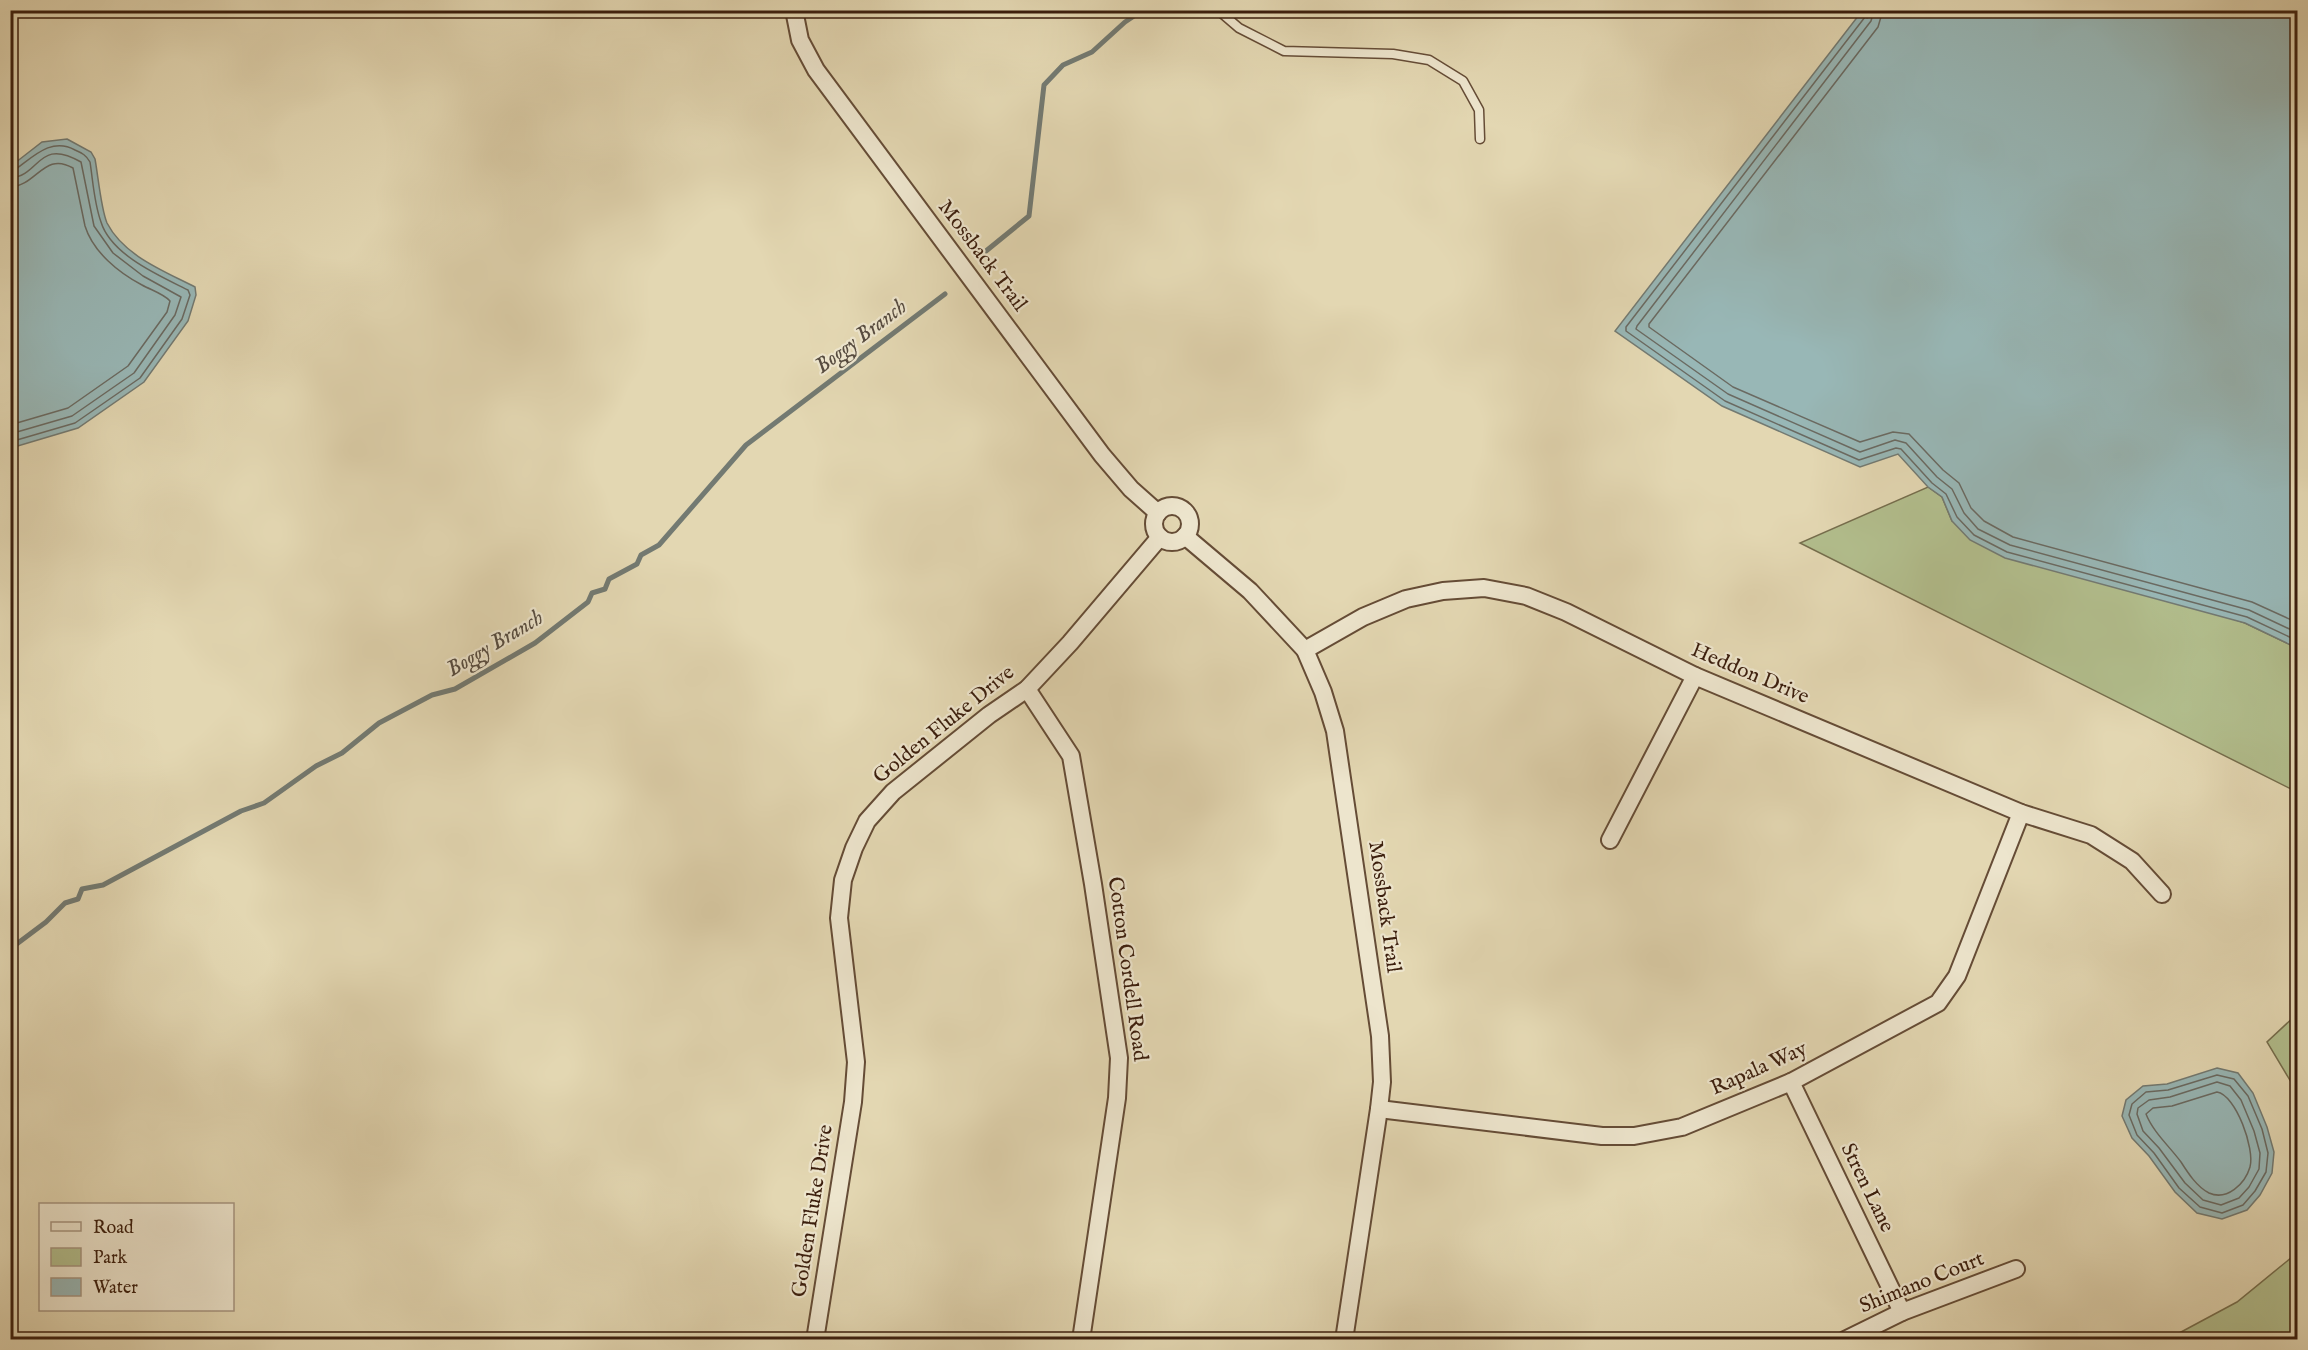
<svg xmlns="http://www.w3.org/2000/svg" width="2308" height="1350" font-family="'IM FELL English',serif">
	<rect width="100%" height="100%" fill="#e3d7b2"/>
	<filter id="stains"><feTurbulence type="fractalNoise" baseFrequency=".00333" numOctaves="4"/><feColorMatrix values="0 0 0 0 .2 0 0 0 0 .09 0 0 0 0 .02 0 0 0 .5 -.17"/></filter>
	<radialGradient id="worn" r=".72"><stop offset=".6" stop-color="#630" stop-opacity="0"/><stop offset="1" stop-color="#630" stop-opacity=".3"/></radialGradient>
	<g fill="#b2be8d" stroke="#766e4d" stroke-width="1.5">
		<polygon points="1928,487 1942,497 1952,521 2245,623 2297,648 2297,792 1800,543"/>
		<polygon points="2297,1014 2297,1092 2267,1042"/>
		<polygon points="2297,1253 2297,1339 2168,1339 2237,1302"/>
	</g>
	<g fill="#98b7b6" stroke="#737a72" stroke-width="1.5">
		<polygon points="1862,11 2297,11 2297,648 2245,623 2005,558 1970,540 1952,521 1942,497 1928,487 1898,454 1860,467 1722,406 1615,331"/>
		<path d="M67,139l24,13 4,7c3,16 6,50 12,64 17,33 57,48 88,64l1,8 -8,26 -44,61 -66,46 -67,20v-282l31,-24z"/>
		<polygon points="2217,1068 2238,1073 2253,1093 2267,1127 2274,1152 2272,1173 2260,1195 2247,1210 2222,1219 2197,1213 2175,1192 2149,1156 2132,1138 2122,1116 2126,1100 2143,1086 2167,1084"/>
	</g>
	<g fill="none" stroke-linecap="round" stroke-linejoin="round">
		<g stroke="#6a6a62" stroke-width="1.5">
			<polyline points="1867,10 1865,17 1626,327 1626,331 1725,401 1859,460 1896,448 1901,449 1932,483 1946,494 1957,517 1974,535 2007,552 2247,617 2298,641"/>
			<polyline points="1874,10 1871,21 1637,326 1636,329 1728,394 1860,452 1895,440 1906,443 1937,477 1952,489 1964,513 1978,529 2010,545 2249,610 2298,633"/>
			<polyline points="1883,10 1878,27 1649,324 1649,327 1733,387 1860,442 1893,432 1909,434 1943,470 1959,483 1971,508 1984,521 2013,537 2252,602 2298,623"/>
			<path d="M10,170l6,-1c18,-13 36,-32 59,-19 7,3 11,5 15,12 3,19 4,41 11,60 10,33 59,54 87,68l2,5 -8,24 -42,59 -65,45 -65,19"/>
			<path d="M10,178c31,-2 27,-41 71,-16l13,64 19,27 30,23 38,21 -6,18 -41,58 -62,43 -62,18"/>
			<path d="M10,187c27,-1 34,-36 63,-19l12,58c8,26 34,47 57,59 9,5 22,9 28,16l-3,11 -39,54 -60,42 -58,17"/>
			<polygon points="2217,1075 2234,1079 2248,1096 2262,1129 2268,1153 2266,1172 2255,1191 2243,1205 2222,1213 2200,1207 2179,1188 2154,1153 2137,1135 2129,1115 2132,1104 2146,1092 2168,1090"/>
			<polygon points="2217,1082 2230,1086 2241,1100 2254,1131 2260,1153 2259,1169 2249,1187 2239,1198 2221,1205 2203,1200 2185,1183 2159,1148 2143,1131 2137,1114 2138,1108 2149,1100 2170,1097"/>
			<path d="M2217,1092c19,3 38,57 33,75 -5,17 -23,34 -41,26 -12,-6 -21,-20 -28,-31 -11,-15 -28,-30 -35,-48l7,-6 19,-2z"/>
		</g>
		<g stroke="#737a72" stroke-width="5">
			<polyline points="1857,10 1867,16"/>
			<polyline points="986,251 1029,216 1044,85 1063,65 1092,52 1125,22 1143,10"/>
			<polyline points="10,949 46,922 65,903 78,899 82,889 103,885 241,811 264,803 316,766 342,753 379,723 432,695 455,689 535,643 588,602 592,593 605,589 609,579 637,564 641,555 659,545 746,445 945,294"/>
		</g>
		<g stroke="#654c36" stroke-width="11">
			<polyline id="lane" points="1218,10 1239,28 1284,51 1393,54 1429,60 1463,81 1479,110 1480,139"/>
		</g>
		<g stroke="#654c36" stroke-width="20">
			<g id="street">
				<polyline points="794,10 800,40 816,70 1102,455 1131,489 1158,513"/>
				<circle cx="1172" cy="524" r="18"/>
				<polyline points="1185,536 1250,591 1305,650 1323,692 1335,731 1380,1036 1382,1082 1379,1109 1344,1340"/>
				<polyline points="1305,650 1363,617 1406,599 1443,591 1484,588 1526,596 1566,612 1695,676 2021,813 2091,835 2132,861 2162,894"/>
				<polyline points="1027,689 1071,756 1093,884 1119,1058 1117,1098 1081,1340"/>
				<polyline points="1610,840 1695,676"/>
				<polyline points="1791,1082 1902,1312"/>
				<polyline points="1379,1109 1602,1136 1634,1136 1682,1127 1791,1082 1938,1003 1957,976 2021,813"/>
				<polyline points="815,1340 853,1102 856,1062 839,918 843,880 854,848 867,821 893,792 989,715 1027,689 1070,643 1160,537"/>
				<polyline points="1845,1340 1902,1312 2016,1269"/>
			</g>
		</g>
		<use href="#lane" stroke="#ede5cd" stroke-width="8"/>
		<use href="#street" stroke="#ede5cd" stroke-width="16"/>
	</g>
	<g text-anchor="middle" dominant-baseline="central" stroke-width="4.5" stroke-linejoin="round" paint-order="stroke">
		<g font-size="21" fill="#3b1e0d" stroke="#ede5cd">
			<text transform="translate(982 256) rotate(53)">Mossback Trail</text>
			<text transform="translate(1750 674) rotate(23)">Heddon Drive</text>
			<text transform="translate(944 725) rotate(-39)">Golden Fluke Drive</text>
			<text transform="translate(1384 907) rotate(82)">Mossback Trail</text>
			<text transform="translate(1127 969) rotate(82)">Cotton Cordell Road</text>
			<text transform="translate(1759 1069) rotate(-24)">Rapala Way</text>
			<text transform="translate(1867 1188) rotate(64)">Stren Lane</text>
			<text transform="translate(813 1211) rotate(-81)">Golden Fluke Drive</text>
			<text transform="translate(1922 1283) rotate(-22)">Shimano Court</text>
		</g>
		<g font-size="22" font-style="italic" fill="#574c40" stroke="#ede5cd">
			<text transform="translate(861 337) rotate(-37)">Boggy Branch</text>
			<text transform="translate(495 644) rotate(-31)">Boggy Branch</text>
		</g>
	</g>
	<rect width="2308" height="1350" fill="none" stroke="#e3d7b2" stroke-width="36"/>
	<rect x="12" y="12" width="2284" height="1326" fill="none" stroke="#3b1e0d" stroke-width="3"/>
	<rect x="18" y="18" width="2272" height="1314" fill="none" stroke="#3b1e0d" stroke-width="1.5"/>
	<rect x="39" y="1203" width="195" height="108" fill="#ede5cd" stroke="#a69580" stroke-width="1.5"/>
	<rect x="51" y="1222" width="30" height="9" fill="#ede5cd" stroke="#a69580" stroke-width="1.5"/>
	<text x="93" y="1233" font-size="18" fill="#3b1e0d">Road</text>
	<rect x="51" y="1248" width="30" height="18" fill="#b2be8d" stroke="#a69580" stroke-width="1.5"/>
	<text x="93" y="1263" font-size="18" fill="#3b1e0d">Park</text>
	<rect x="51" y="1278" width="30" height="18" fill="#98b7b6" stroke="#a69580" stroke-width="1.5"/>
	<text x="93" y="1293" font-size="18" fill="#3b1e0d">Water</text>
	<rect width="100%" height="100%" filter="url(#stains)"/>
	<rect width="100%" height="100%" fill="url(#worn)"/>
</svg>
